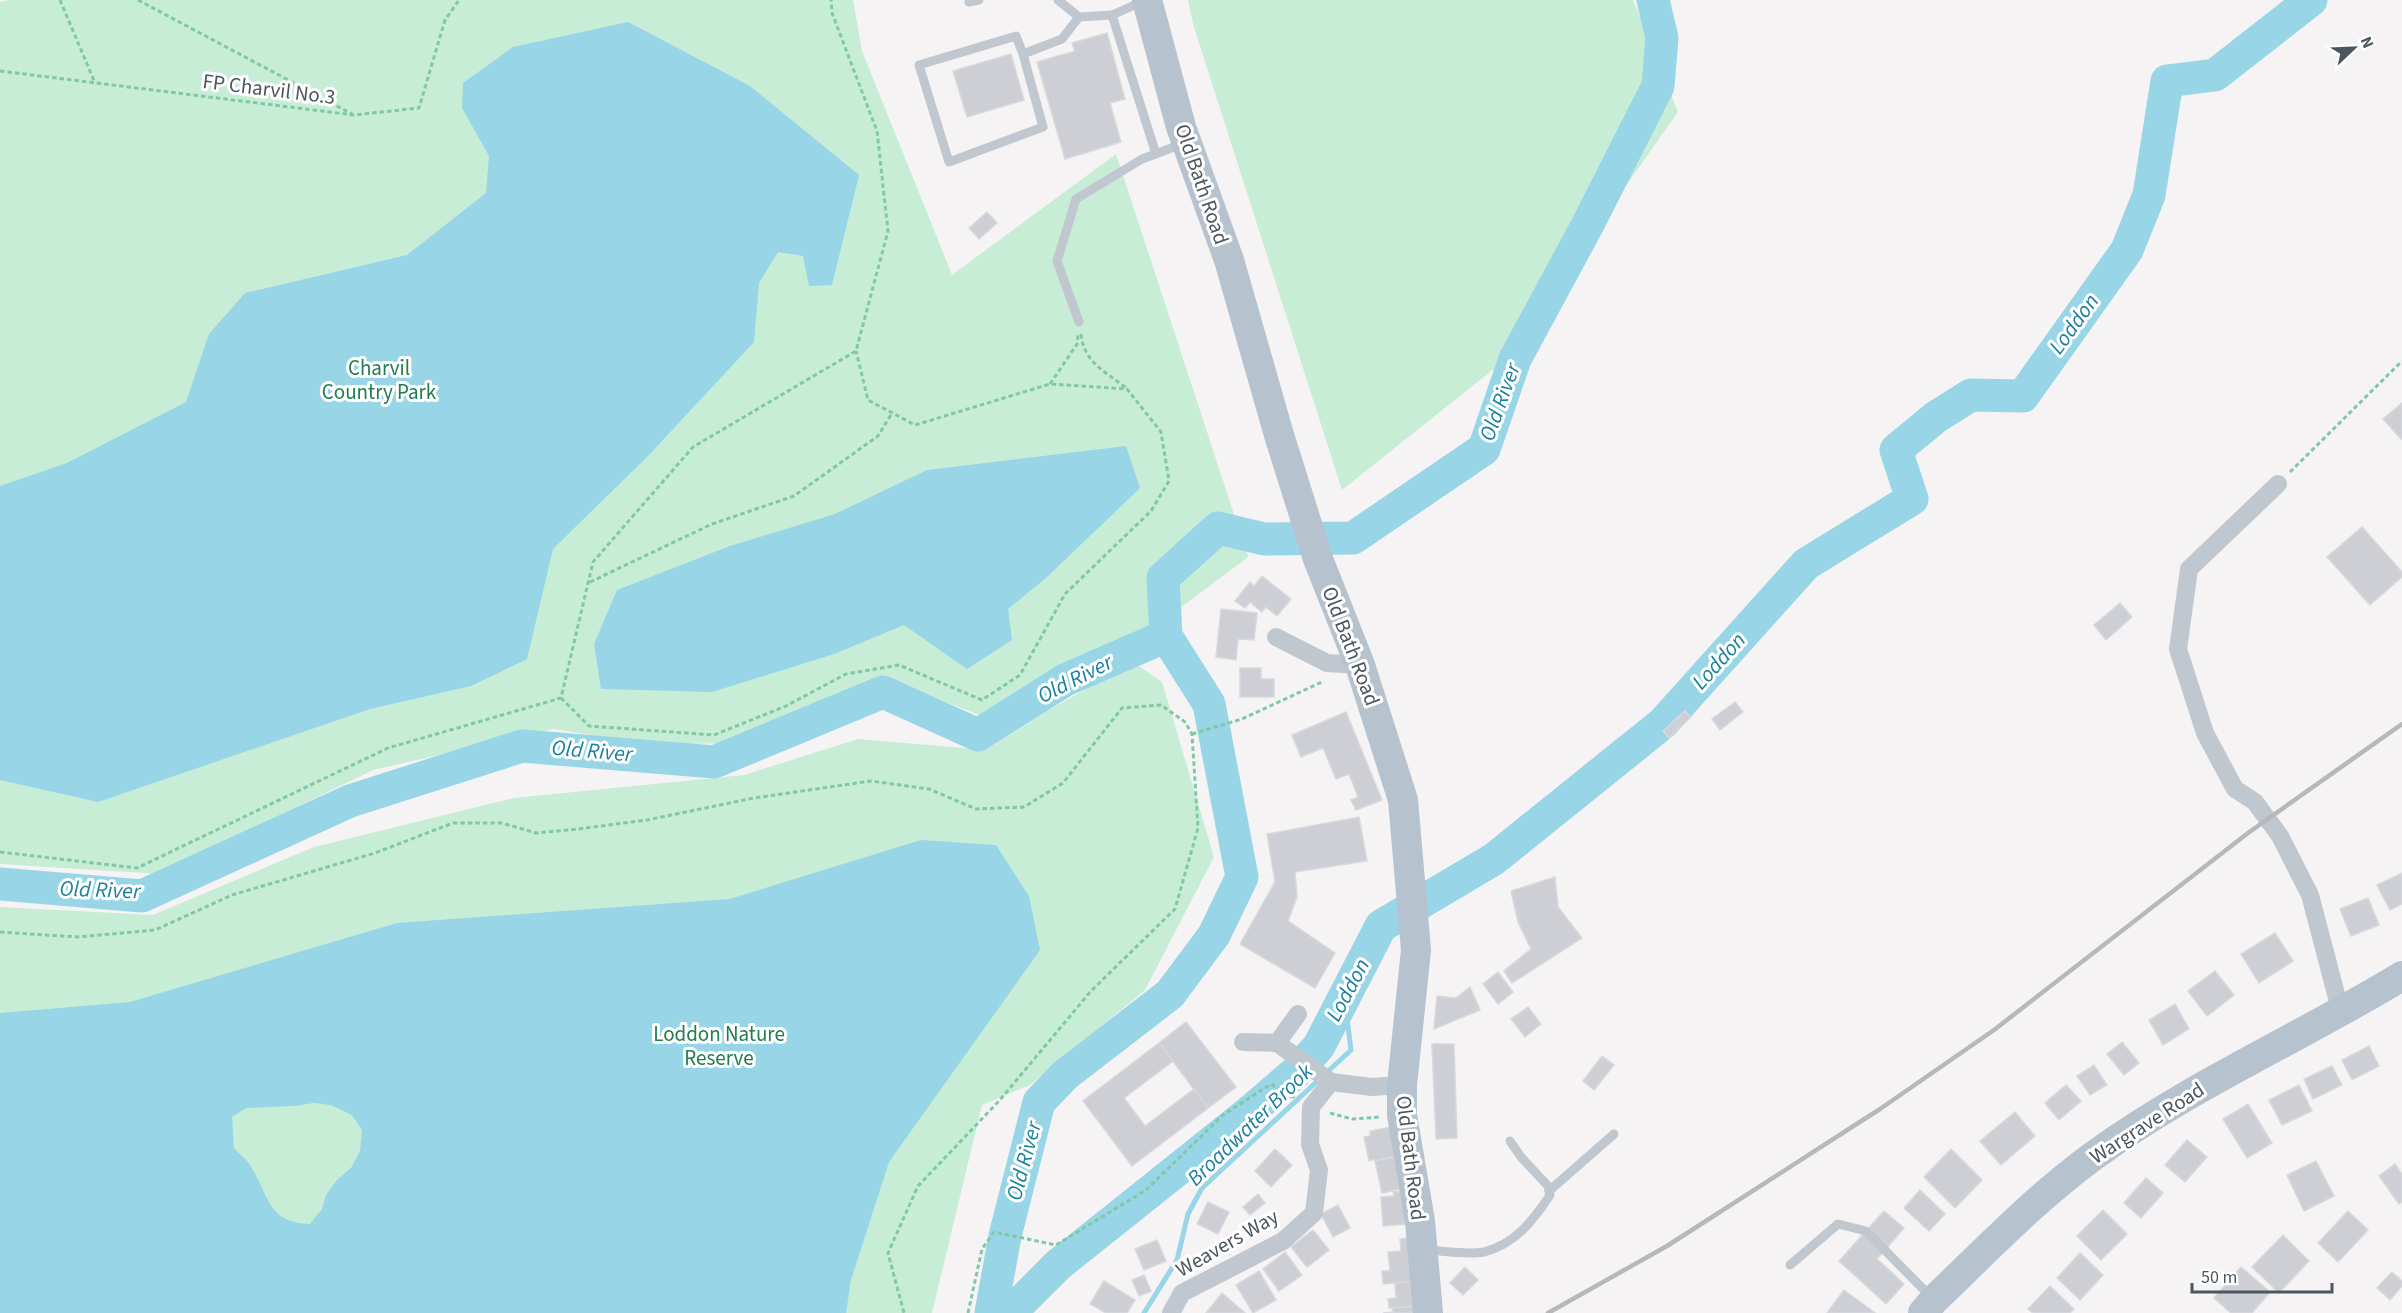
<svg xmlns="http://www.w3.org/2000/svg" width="2402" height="1313" font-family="'Source Sans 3',sans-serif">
	<rect width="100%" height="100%" fill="#f5f3f3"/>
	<g fill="#c7edd6">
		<polygon points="8,0 853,0 862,51 952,275 1116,154 1248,557 1152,629 1063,663 987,718 887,679 729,743 651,745 554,729 373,770 160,874 0,864 0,2"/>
		<polygon points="1188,0 1633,0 1678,112 1500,364 1342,490 1193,24"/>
		<polygon points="1133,662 1162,682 1214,857 1145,990 1030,1085 982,1105 932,1313 0,1313 0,907 153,915 314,847 514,798 744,775 858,739 986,750 1046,712"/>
	</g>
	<g fill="#98d5e6" fill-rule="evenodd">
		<polygon points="628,22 750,86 859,175 832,285 809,286 803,256 778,252 759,283 754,342 648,456 553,549 527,659 471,686 370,709 98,802 0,780 0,486 67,463 186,402 209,334 245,293 407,255 486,193 489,156 462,108 463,83 513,47"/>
		<polygon points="1126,446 1140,488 1047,577 1008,609 1012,640 967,669 904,625 834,654 712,692 601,689 594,644 617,590 730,546 835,514 927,470"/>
		<path d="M921,840l75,5 33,51 11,54 -151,212 -38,118 -5,33h-846v-300l130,-11 267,-79 333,-24zM314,1103l17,2 21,10 10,15 -2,21 -9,17 -14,12 -11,15 -4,14 -12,15c-44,-2 -40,-28 -60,-59 -4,-6 -11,-11 -16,-17l-2,-31 14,-9 48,-2z"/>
	</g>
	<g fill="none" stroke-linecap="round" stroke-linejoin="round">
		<polyline stroke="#98d5e6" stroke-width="5" points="1144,1313 1177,1260 1188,1214 1202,1188 1351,1050 1344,994"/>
		<g stroke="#98d5e6" stroke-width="33">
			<polyline points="0,884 142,896 350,801 522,746 714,762 883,692 978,735 1065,680 1166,636"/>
			<polyline points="991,1313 1005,1236 1039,1102 1065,1075 1170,994 1214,935 1242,877 1209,704 1166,636 1163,578 1218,528 1264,539 1353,538 1484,449 1515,359 1588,224 1658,86 1662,38 1653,0"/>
			<polyline points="1010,1313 1058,1265 1246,1115 1296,1072 1319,1046 1381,926 1494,859 1663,723 1806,564 1912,499 1896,450 1936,417 1971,395 2023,396 2127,250 2149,195 2167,81 2215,75 2311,0"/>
		</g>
	</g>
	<g fill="#cdcfd5" stroke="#d8d9dd" stroke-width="1.5">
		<polygon points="1107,33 1125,99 1110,103 1121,142 1065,159 1037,62 1075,51 1072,43"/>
		<polygon points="1011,54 1024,100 967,117 953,71"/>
		<polygon points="987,212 997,223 979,239 969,228"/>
		<polygon points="2402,403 2402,439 2401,439 2383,419"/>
		<polygon points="2362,527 2402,572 2402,577 2370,605 2327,557"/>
		<polygon points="1262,576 1291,599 1277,616 1266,607 1262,612 1250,602 1245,608 1235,601 1250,582 1254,586"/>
		<polygon points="2120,603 2132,617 2106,640 2094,625"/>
		<polygon points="1221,609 1257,613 1254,640 1238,639 1236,660 1216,657"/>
		<polygon points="1240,668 1261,668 1261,679 1274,679 1274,697 1240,697"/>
		<polygon points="1735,702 1743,712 1720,730 1712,719"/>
		<polygon points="1685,711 1691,717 1669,738 1663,731"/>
		<polygon points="1346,712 1382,800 1356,810 1351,800 1358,797 1349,774 1336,779 1323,748 1301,757 1292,735"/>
		<polygon points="1359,817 1367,861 1295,872 1297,897 1288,921 1335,953 1315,988 1240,944 1275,882 1267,834"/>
		<polygon points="2402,873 2402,904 2390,910 2377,885"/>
		<polygon points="1555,877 1558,907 1582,938 1512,983 1504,971 1531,949 1518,922 1511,891"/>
		<polygon points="2368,898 2379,925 2351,936 2340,909"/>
		<polygon points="2275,933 2293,961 2259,983 2241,954"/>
		<polygon points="2215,971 2234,995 2207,1016 2188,991"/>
		<polygon points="1498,972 1513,992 1498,1004 1483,984"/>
		<polygon points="1470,987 1480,1010 1434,1029 1437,996 1456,998"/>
		<polygon points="2175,1004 2189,1029 2163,1045 2149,1020"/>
		<polygon points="1528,1007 1541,1024 1525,1037 1511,1019"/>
		<polygon points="1186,1022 1236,1087 1208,1108 1159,1043"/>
		<polygon points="2122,1042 2139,1063 2124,1075 2107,1054"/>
		<polygon points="1159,1043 1173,1061 1124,1098 1145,1126 1194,1089 1208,1108 1132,1166 1083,1101"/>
		<polygon points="1432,1044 1454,1044 1457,1138 1436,1139"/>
		<polygon points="2369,1046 2379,1066 2352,1080 2342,1060"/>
		<polygon points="1602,1056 1614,1065 1594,1090 1583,1081"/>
		<polygon points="2094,1065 2107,1085 2090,1095 2077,1076"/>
		<polygon points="2332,1066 2342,1085 2313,1099 2304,1079"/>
		<polygon points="2066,1085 2081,1101 2059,1120 2045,1103"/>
		<polygon points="2299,1085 2312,1111 2282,1125 2269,1100"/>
		<polygon points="2248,1104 2272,1143 2247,1158 2223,1119"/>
		<polygon points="2015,1112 2035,1136 2001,1165 1980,1141"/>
		<polygon points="1391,1127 1398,1156 1375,1161 1374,1159 1369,1161 1364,1137 1370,1136 1370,1131"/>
		<polygon points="2187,1140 2207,1157 2185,1182 2165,1165"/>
		<polygon points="1275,1149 1292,1165 1271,1187 1255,1171"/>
		<polygon points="1951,1149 1982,1180 1955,1208 1924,1177"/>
		<polygon points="1398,1156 1405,1188 1382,1193 1375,1161"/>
		<polygon points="2316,1161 2334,1196 2304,1211 2287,1175"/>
		<polygon points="2395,1164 2402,1174 2402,1202 2399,1204 2379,1176"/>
		<polygon points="2146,1178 2163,1193 2141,1218 2124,1203"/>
		<polygon points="1920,1190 1945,1214 1929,1231 1904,1208"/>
		<polygon points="1406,1191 1408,1224 1383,1226 1381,1197 1394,1196 1393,1192"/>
		<polygon points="1258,1194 1265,1203 1250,1215 1243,1207"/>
		<polygon points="1208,1202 1229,1212 1218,1234 1197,1224"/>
		<polygon points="1338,1205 1350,1228 1333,1237 1321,1214"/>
		<polygon points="2103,1210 2127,1234 2101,1260 2077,1236"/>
		<polygon points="1884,1211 1904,1228 1877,1259 1904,1284 1886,1304 1839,1261"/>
		<polygon points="2348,1211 2368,1230 2338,1262 2318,1243"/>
		<polygon points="1313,1230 1329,1250 1307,1267 1291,1247"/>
		<polygon points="2283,1235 2309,1261 2279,1293 2252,1267"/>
		<polygon points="1412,1238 1415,1281 1383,1284 1382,1271 1390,1271 1388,1252 1401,1251 1400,1239"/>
		<polygon points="1157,1240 1166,1261 1144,1270 1135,1249"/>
		<polygon points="1285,1252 1302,1275 1279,1291 1263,1269"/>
		<polygon points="2080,1253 2103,1275 2080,1300 2057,1278"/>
		<polygon points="1465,1267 1478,1280 1463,1295 1450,1283"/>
		<polygon points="2241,1267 2270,1292 2252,1313 2231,1313 2214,1298"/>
		<polygon points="1259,1271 1276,1300 1253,1313 1236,1285"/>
		<polygon points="2392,1272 2402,1281 2402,1286 2390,1300 2377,1288"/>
		<polygon points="1144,1275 1151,1291 1139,1296 1132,1280"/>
		<polygon points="1104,1281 1135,1300 1127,1313 1106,1313 1090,1304"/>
		<polygon points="1415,1281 1417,1306 1389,1308 1388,1299 1396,1298 1395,1283"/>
		<polygon points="2050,1286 2074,1309 2070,1313 2033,1313 2028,1309"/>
		<polygon points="1844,1290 1875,1313 1827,1313"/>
		<polygon points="1222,1293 1245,1313 1206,1313"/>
		<polygon points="1417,1306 1418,1313 1383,1313 1393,1312 1392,1308"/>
	</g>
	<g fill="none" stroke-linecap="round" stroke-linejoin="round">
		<g stroke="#81c8a6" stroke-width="3" stroke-dasharray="4.5 3" stroke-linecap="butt">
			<polyline points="60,0 95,83"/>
			<polyline points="138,0 352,114"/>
			<polyline points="0,71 354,115 419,108 445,20 459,0"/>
			<path d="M1081,334c3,29 24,37 45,54"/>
			<polyline points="1050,384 1077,344 1078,334"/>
			<polyline points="2290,472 2402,361"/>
			<polyline points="590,582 712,524 794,496 878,436 892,413"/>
			<polyline points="561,698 589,726 714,735 786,706 846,674 899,665 982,700 1020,675 1065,594 1151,511 1169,481 1161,432 1127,389 1050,384 915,425 868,400 856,351"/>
			<polyline points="1192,734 1242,719 1324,681"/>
			<polyline points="0,852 137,868 388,748 561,698 593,562 693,447 856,351 888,231 877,131 832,13 831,0"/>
			<polyline points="0,932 78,937 155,930 232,895 375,853 453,823 502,823 536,833 578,829 647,820 754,798 871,781 929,789 976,809 1024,807 1063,783 1122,708 1161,705 1185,722 1192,734 1198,828 1175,909 1091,991 999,1101 918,1186 888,1253 904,1313"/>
			<polyline points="1330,1113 1352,1119 1380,1117"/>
			<polyline points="968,1313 982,1249 994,1232 1056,1245 1146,1190 1223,1115 1271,1084 1297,1099"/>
		</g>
		<g stroke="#c0c7ce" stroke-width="9">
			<polyline points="1058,0 1079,17 1112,15"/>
			<polyline points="1144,1 1112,15 1156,154"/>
			<polyline points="969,2 979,0"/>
			<polyline points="1023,54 1016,36 919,65 949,162 1043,127 1023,54 1062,39 1079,17"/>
			<polyline points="1079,322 1057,261 1076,199 1142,159 1182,144"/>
			<polyline points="1549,1191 1614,1134"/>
			<path d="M1427,1250c17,1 40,5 57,2 31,-8 49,-31 66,-57l-2,-9 -27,-29 -11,-16"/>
			<polyline points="1790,1265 1838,1224 1866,1231 1932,1298"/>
		</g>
		<g stroke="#c0c7ce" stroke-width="18">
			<polyline points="2278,484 2189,569 2178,649 2205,733 2235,789 2255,802 2280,836 2310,895 2341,1013"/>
			<polyline points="1276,637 1327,663 1360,665"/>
			<polyline points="1243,1042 1277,1043"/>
			<polyline points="1277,1043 1331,1082"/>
			<polyline points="1277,1043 1298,1014"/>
			<polyline points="1171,1313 1182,1293 1283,1241 1314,1213 1319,1170 1310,1144 1311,1107 1331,1082 1372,1087 1402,1085"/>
		</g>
		<g stroke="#b6c2ce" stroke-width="30">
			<polyline points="1147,0 1181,127 1229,260 1279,435 1318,559 1360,665 1403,800 1416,950 1402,1085 1402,1115 1420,1221 1428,1313"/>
			<path d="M1923,1313l11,-13c51,-49 101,-101 158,-143 97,-71 208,-119 310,-181"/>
		</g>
		<polyline stroke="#b6b8bc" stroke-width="4.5" points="1548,1313 1667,1246 1880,1109 1994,1030 2248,833 2402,724"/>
	</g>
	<g text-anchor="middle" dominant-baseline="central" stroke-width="6" stroke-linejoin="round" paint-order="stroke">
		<g font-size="21" fill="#4c565f" stroke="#fff">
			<text transform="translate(269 89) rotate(7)">FP Charvil No.3</text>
			<text transform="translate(1202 184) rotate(71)">Old Bath Road</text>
			<text transform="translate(1351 646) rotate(69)">Old Bath Road</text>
			<text transform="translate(2147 1123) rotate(-33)">Wargrave Road</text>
			<text transform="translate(1411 1158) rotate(83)">Old Bath Road</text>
			<text transform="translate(1227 1243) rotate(-30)">Weavers Way</text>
		</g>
		<g font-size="21" fill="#217c4f" stroke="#fff">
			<text x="379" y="368">Charvil<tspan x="379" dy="24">Country Park</tspan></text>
			<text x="719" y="1034">Loddon Nature<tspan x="719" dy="24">Reserve</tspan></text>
		</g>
		<g font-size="22" font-style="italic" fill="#1a809d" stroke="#fff">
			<text transform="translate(2074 324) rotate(-54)">Loddon</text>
			<text transform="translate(1500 402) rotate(-70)">Old River</text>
			<text transform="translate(1719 661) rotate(-48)">Loddon</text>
			<text transform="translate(1075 679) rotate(-27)">Old River</text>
			<text transform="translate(592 751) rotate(5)">Old River</text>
			<text transform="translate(100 890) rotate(2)">Old River</text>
			<text transform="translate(1348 990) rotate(-62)">Loddon</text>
			<text transform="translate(1250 1125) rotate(-44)">Broadwater Brook</text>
			<text transform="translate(1024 1161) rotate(-75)">Old River</text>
		</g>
	</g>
	<g transform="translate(2354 48) rotate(67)" stroke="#ffffff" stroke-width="4.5" paint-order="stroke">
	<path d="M0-4.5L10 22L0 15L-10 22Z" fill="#4c565f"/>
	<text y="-9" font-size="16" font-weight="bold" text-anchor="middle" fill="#4c565f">N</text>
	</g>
	<path d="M2192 1283v9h140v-9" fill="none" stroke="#4c565f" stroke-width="3"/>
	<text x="2201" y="1283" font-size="18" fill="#4c565f" stroke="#ffffff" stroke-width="4.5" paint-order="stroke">50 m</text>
</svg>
